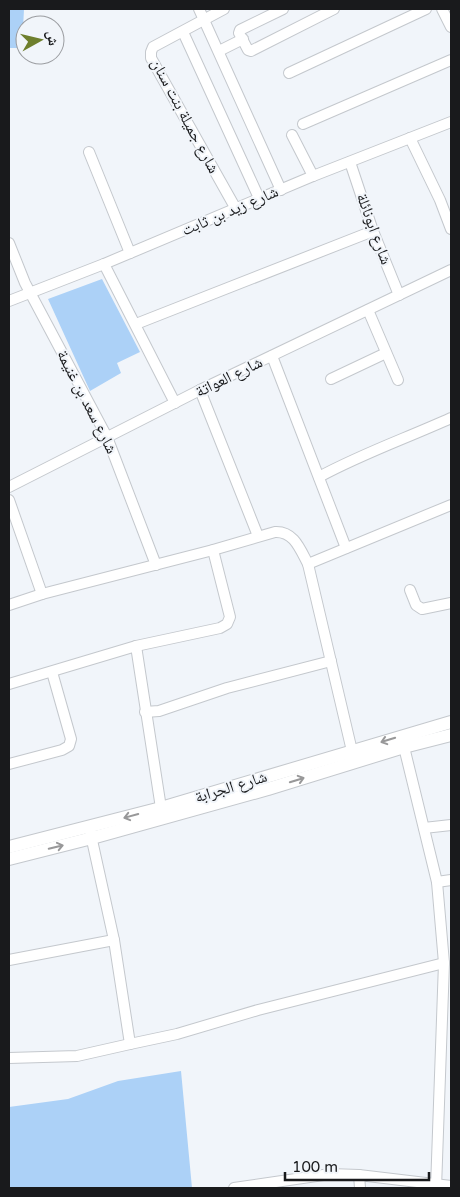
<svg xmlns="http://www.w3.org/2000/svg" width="460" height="1197" font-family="'Varela Round','Noto Naskh Arabic',sans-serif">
	<rect width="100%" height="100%" fill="#f1f5fa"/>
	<g fill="#acd1f7">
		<polygon points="9,9 24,9 22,48 9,48"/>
		<polygon points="102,279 140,352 117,363 121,373 90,391 48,299"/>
		<polygon points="181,1071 192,1188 9,1188 9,1107 68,1099 118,1081"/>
	</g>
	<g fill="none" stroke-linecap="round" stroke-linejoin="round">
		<g stroke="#c4c8cd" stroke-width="12">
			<g id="minor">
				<polyline points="199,9 281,190"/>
				<polyline points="224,9 153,47 151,52 151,58 236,209"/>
				<polyline points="283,9 240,30 239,33 248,50 251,51 334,9"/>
				<polyline points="442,9 451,27"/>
				<polyline points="183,32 259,198"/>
				<polyline points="219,51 243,39"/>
				<polyline points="289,73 426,9"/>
				<polyline points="303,124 451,60"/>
				<polyline points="292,135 313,176"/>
				<polyline points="410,138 440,200 451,229"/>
				<polyline points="89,152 130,253"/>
				<polyline points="350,162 373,231 399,295"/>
				<polyline points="9,243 25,283 107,437 156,565"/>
				<polyline points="104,264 175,403"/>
				<polyline points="9,301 104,264 313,176 451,122"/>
				<polyline points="368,310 398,380"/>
				<polyline points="136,324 373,231"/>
				<polyline points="272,356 346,548"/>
				<polyline points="331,379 386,353"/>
				<polyline points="200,390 258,536"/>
				<path d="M319,477c42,-23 88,-39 132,-59"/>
				<polyline points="9,487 200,390 451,270"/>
				<polyline points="9,500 42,594"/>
				<polyline points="308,564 451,505"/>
				<polyline points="410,590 416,605 422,609 451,603"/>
				<path d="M9,605l33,-11 171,-44 62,-18c19,-1 25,17 33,32l44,187"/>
				<polyline points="136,646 161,808"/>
				<polyline points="9,684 136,646 220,628 227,624 230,617 213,550"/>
				<polyline points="145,712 159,711 227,688 331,661"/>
				<polyline points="404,747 437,882 444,963 436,1188"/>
				<polyline points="9,764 62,750 69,746 71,739 52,672"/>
				<polyline points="424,828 451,825"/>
				<polyline points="90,831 114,940 130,1044 177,1034 258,1010 444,963"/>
				<polyline points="437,882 451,880"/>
				<polyline points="9,960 114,940"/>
				<polyline points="9,1058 77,1056 130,1044"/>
				<polyline points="359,1175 360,1188"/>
				<polyline points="234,1188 330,1174 359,1175 451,1186"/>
			</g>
		</g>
		<g stroke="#c4c8cd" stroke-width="14">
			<g id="major">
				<polyline points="9,847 161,808 451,722"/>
				<polyline points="9,859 92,838 268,789 404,747 451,735"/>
			</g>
		</g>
		<use href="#minor" stroke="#fff" stroke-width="10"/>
		<use href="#major" stroke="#fff" stroke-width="12"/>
	</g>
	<defs><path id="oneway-shaft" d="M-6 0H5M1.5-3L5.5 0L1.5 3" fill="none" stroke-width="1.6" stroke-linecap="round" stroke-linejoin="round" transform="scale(1.25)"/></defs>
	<g stroke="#989899">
		<use href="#oneway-shaft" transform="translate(388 740) rotate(163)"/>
		<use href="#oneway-shaft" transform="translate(297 780) rotate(-17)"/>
		<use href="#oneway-shaft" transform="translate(131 816) rotate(165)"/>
		<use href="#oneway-shaft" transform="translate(56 847) rotate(-14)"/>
	</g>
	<g text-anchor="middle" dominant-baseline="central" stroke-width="4" stroke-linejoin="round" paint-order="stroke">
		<g font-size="16" fill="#191a1c" stroke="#f1f5fa">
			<text transform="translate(185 116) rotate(62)">شارع جميلة بنت سنان</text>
			<text transform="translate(230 211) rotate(-23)">شارع زيد بن ثابت</text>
			<text transform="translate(374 229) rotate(70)">شارع ابونائلة</text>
			<text transform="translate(229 377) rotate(-26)">شارع العواتة</text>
			<text transform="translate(87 402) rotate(63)">شارع سعد بن غنيمة</text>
			<text transform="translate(231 787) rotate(-17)">شارع الجرابة</text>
		</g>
	</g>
	<rect width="460" height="1197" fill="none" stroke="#191a1c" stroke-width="20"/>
	<g transform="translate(40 40) rotate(82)"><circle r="24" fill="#f1f5fa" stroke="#9b9da1"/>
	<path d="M0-4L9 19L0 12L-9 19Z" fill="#6e7f2d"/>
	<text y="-8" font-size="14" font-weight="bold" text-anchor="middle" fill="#191a1c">ش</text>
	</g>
	<path d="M285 1172v8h144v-8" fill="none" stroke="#191a1c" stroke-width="2.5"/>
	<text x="292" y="1172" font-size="15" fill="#191a1c" stroke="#f1f5fa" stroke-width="4" paint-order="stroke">100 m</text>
</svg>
